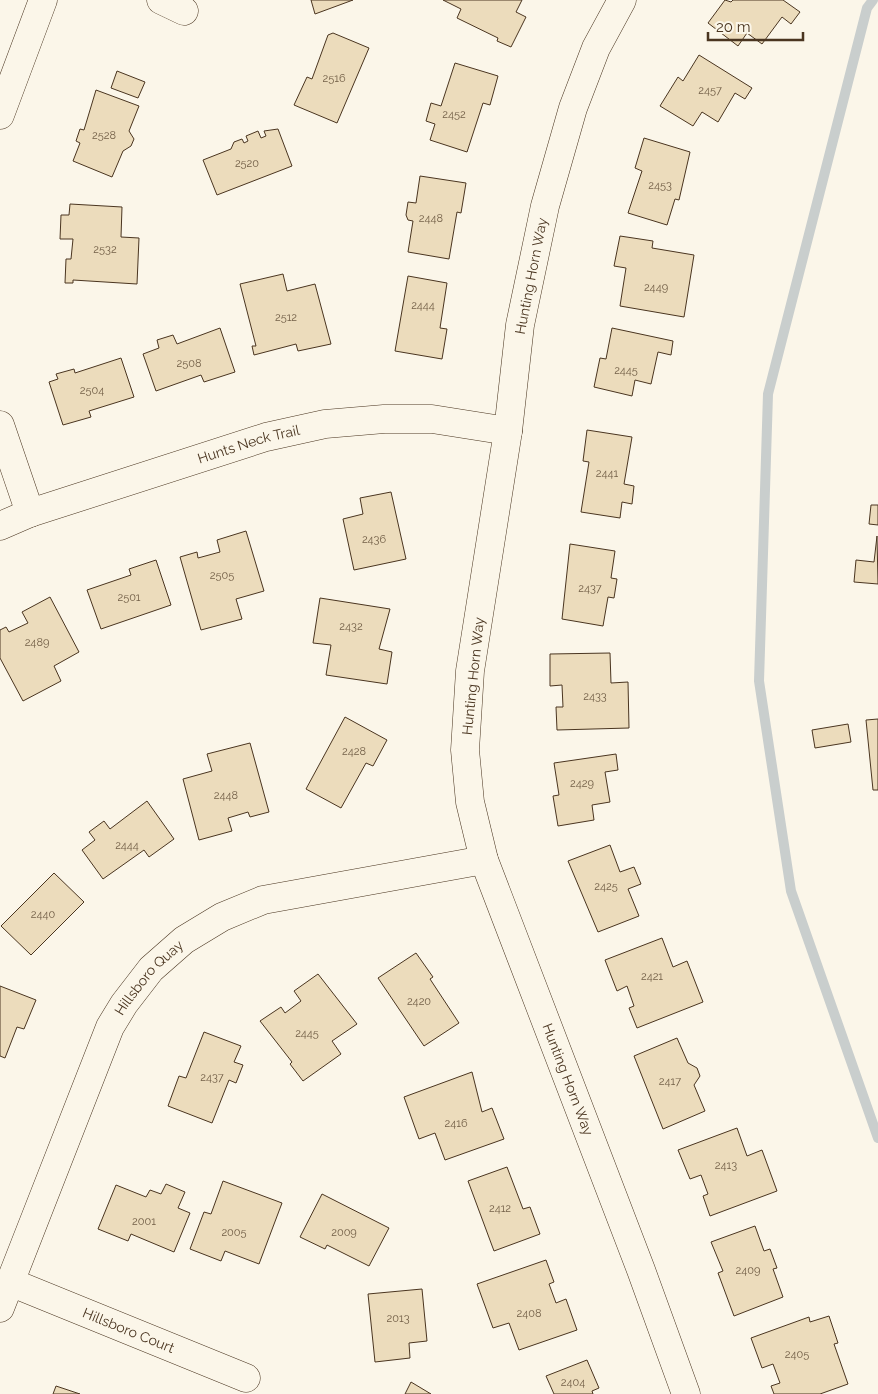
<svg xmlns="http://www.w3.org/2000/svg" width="878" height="1394" font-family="Raleway,sans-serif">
	<rect width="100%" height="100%" fill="#fbf6e9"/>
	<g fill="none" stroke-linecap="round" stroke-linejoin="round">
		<polyline stroke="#c9cecd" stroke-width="10" points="873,0 867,8 768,394 759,681 791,891 878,1138"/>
	</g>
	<g fill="#ecdcbc" stroke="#4a3520">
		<polygon points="311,0 353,0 315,14"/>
		<polygon points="443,0 522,0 516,12 526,17 511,47 497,41 498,38 457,18 461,9"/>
		<polygon points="725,0 731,2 733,0 783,0 800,12 791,24 782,17 762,44 747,33 738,46 708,23"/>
		<polygon points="333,33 369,48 337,123 294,105 307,77 312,79 328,35"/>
		<polygon points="699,55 752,88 745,99 735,93 718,122 702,112 693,126 660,106 678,77 683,81"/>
		<polygon points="455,63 498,76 490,105 483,103 467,152 430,140 435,124 426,121 431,103 441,106"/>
		<polygon points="117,71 145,82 138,98 111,88"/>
		<polygon points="96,90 139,106 129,131 134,139 131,146 123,151 112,177 73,161 80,143 76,141 80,129 84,130"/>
		<polygon points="278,129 292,166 217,195 203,160 231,149 234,142 242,139 244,143 248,141 246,136 258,131 261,138 266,136 264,131"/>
		<polygon points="644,138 690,152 679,200 675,199 667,225 628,213 642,171 635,168"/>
		<polygon points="420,176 466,183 461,213 457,212 449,259 408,252 413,221 408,220 406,215 408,202 416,203"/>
		<polygon points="70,204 122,207 121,237 139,238 137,284 73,280 73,283 65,283 66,259 71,259 73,239 60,239 61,215 69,215"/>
		<polygon points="620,236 653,241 652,248 694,255 684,317 620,306 626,268 614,266"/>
		<polygon points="283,274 287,291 315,284 331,344 298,351 296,344 254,355 252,346 256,346 240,284"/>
		<polygon points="408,276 447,283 440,328 447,329 442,359 395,351"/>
		<polygon points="220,328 235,372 204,382 201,375 156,391 143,354 159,348 157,340 173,335 177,344"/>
		<polygon points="612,328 673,341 671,355 658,352 651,384 635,380 632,396 594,387 600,358 606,359"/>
		<polygon points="121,358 134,397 89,411 91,417 63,425 49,382 58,379 56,374 74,369 75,373"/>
		<polygon points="587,430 632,437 624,484 634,486 632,504 622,502 620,518 581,512 589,462 583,461"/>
		<polygon points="391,492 406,559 354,570 343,519 363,514 360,498"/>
		<polygon points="871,505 878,505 878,525 869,524"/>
		<polygon points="246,531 264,591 236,599 242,619 201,630 180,557 197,552 198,558 220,552 217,540"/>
		<polygon points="877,536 878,584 854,582 856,560 874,562"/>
		<polygon points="570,544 615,551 611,578 617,579 614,598 608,597 603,626 562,619"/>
		<polygon points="156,560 171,605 101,629 87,590 131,575 129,569"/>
		<polygon points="50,597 79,652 54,666 61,681 23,701 0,658 0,630 6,627 9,632 28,623 22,612"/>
		<polygon points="320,598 390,609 379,649 392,652 387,684 326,675 331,645 313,643"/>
		<polygon points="610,653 611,683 628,682 629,728 557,730 556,707 563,707 562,685 550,686 550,654"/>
		<polygon points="345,717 387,740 373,766 366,763 341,808 306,789"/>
		<polygon points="878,719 878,790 873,790 866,720"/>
		<polygon points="848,724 851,742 815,748 812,730"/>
		<polygon points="250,743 269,812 250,817 248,812 228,818 232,831 199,840 183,779 212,771 207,754"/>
		<polygon points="616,754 618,770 605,772 610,802 592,805 594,820 558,826 553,796 559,795 554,763"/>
		<polygon points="147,801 174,839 149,857 144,850 103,879 82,850 95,840 89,832 104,821 110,829"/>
		<polygon points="610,845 620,872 634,867 641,884 628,889 639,916 598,932 568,861"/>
		<polygon points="54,873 84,902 31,955 1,926"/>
		<polygon points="662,938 673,967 687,961 703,1002 637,1028 629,1008 634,1006 627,986 617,991 605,960"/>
		<polygon points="416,953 433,977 430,979 459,1023 424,1046 378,978"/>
		<polygon points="318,974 357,1024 332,1041 341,1054 303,1081 290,1064 292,1062 260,1021 281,1007 285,1013 301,1001 294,991"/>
		<polygon points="0,986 36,1000 24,1029 17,1027 5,1058 0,1056"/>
		<polygon points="204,1032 241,1046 234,1062 243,1065 236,1083 229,1080 212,1123 168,1106 179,1076 186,1078"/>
		<polygon points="677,1038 688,1063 697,1068 700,1076 694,1085 705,1111 663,1129 634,1056"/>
		<polygon points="472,1072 482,1112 492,1108 504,1139 445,1160 435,1133 419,1139 404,1097"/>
		<polygon points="737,1128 747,1156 762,1150 777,1191 710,1216 703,1196 708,1194 701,1175 690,1179 678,1150"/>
		<polygon points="507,1167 523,1209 530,1207 540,1234 494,1251 468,1181"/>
		<polygon points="223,1181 282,1203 259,1264 225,1251 221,1261 190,1249 204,1212 211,1214"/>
		<polygon points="166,1184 185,1192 178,1208 190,1213 174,1252 131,1234 128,1241 98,1229 116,1185 146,1197 150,1190 161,1194"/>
		<polygon points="322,1194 389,1228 369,1266 327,1245 325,1249 300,1237"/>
		<polygon points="755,1226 764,1251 770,1249 777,1268 773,1269 783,1297 734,1316 718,1273 723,1271 711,1242"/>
		<polygon points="546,1260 554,1282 549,1284 556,1303 566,1299 577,1330 519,1350 509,1323 493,1328 477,1284"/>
		<polygon points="422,1289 427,1341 409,1343 410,1358 375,1362 368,1294"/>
		<polygon points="829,1316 838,1343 834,1344 848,1384 820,1394 774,1394 771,1386 780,1383 773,1364 762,1368 751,1338 809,1317 810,1322"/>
		<polygon points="587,1360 599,1388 592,1391 593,1394 554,1394 546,1376"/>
		<polygon points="411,1382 431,1394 405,1394"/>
		<polygon points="56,1386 80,1394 53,1394"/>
	</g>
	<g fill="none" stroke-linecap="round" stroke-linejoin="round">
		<g stroke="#4a3520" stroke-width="29">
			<g id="minor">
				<polyline points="161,0 184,11"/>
				<path id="s1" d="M622,0l-26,48 -23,60 -28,98 -25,119 -12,106 -38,240 -5,79 5,52 14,58 157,410 45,124"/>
				<polyline points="0,115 43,0"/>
				<polyline points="0,425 30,513"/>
				<path id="s2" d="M0,526l30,-13 236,-76 59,-13 59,-5h48l76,12"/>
				<path id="s3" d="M10,1282l236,96"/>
				<path id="s4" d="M0,1308l110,-281 14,-23 27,-35 33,-29 38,-23 41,-17 221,-40"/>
			</g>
		</g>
		<use href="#minor" stroke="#fbf6e9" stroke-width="28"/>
	</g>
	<g text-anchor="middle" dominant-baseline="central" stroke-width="4" stroke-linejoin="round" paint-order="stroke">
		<g font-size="11" fill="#725f47">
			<text x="334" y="78">2516</text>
			<text x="710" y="90">2457</text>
			<text x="454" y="114">2452</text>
			<text x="104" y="135">2528</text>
			<text x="247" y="163">2520</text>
			<text x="660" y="185">2453</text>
			<text x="431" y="218">2448</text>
			<text x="105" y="249">2532</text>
			<text x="656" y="287">2449</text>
			<text x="423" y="305">2444</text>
			<text x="286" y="317">2512</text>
			<text x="189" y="363">2508</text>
			<text x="626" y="370">2445</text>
			<text x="92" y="390">2504</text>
			<text x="607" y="473">2441</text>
			<text x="374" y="539">2436</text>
			<text x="222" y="575">2505</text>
			<text x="590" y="588">2437</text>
			<text x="129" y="597">2501</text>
			<text x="351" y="626">2432</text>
			<text x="37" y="642">2489</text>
			<text x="595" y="696">2433</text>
			<text x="354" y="751">2428</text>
			<text x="582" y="783">2429</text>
			<text x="226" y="795">2448</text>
			<text x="127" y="845">2444</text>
			<text x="606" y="886">2425</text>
			<text x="43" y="914">2440</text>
			<text x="652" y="976">2421</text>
			<text x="419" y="1001">2420</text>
			<text x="307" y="1033">2445</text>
			<text x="212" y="1077">2437</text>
			<text x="670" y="1081">2417</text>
			<text x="456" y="1123">2416</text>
			<text x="726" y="1165">2413</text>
			<text x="500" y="1208">2412</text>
			<text x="144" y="1221">2001</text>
			<text x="234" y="1232">2005</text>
			<text x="344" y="1232">2009</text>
			<text x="748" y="1270">2409</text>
			<text x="529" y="1313">2408</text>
			<text x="398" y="1318">2013</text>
			<text x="797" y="1354">2405</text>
			<text x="573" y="1382">2404</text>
		</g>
		<g font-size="14" fill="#4a3520" stroke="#fbf6e9">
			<text transform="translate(531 276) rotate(-79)">Hunting Horn Way</text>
			<text stroke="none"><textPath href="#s2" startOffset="262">Hunts Neck Trail</textPath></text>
			<text transform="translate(473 676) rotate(-84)">Hunting Horn Way</text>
			<text stroke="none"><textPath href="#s4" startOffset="365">Hillsboro Quay</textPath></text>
			<text stroke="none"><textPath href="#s1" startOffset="1118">Hunting Horn Way</textPath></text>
			<text stroke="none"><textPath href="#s3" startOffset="128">Hillsboro Court</textPath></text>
		</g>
	</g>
	<path d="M708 32v8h95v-8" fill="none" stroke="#4a3520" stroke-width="2.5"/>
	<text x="716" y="32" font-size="15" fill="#4a3520" stroke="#fbf6e9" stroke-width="4" paint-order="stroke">20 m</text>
</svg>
